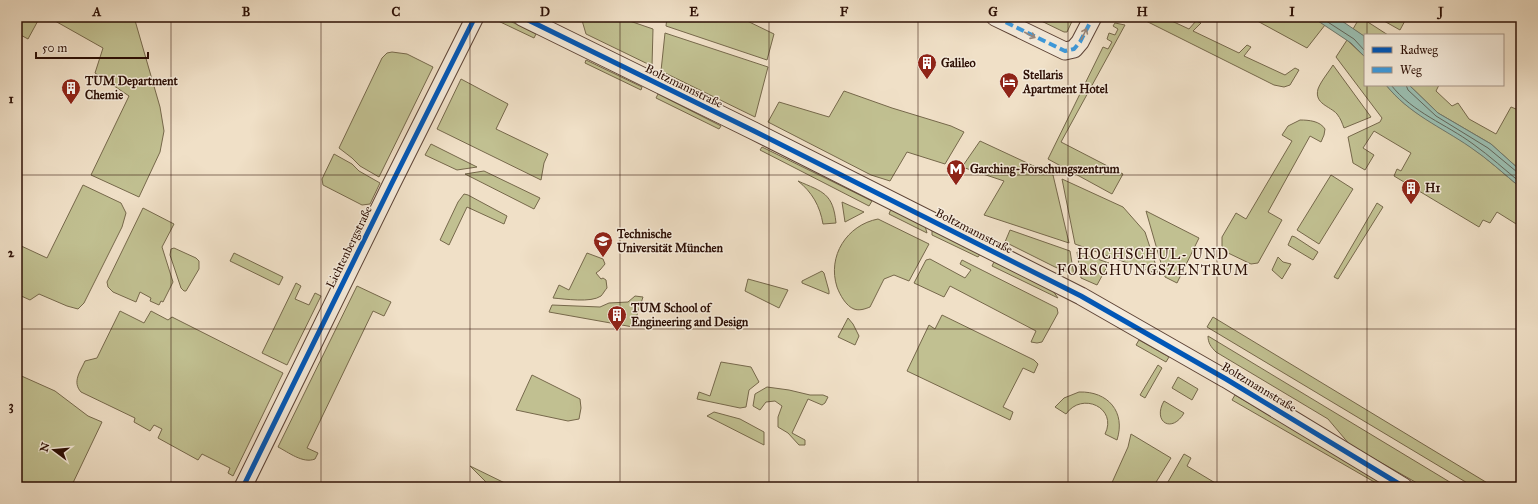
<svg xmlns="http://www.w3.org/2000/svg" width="1538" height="504" font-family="'IM FELL Great Primer',serif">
	<rect width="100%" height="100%" fill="#f0e0c7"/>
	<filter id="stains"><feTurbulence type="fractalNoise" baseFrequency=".005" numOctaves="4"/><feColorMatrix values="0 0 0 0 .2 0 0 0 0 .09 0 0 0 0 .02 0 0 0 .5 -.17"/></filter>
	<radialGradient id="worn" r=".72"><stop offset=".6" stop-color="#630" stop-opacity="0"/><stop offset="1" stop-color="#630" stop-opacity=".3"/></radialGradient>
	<g fill="#c1c091" stroke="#76684b">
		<polygon points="17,17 40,17 28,39 17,33"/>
		<polygon points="48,17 134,17 160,107 164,131 160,152 139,197 91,175 129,96 95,73 103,48"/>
		<polygon points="581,17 618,17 653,29 652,66 586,34"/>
		<polygon points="667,17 739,17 774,34 767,60 666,26"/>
		<polygon points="1033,17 1074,17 1067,32 1064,32"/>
		<polygon points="1144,17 1163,17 1189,29 1196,21 1201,23 1193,31 1239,53 1247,45 1251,47 1244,56 1285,75 1295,68 1299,70 1290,85 1284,87 1274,85 1144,20"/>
		<polygon points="1250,17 1312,17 1325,25 1307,48"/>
		<polygon points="1360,17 1388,35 1365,35 1365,37 1353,29"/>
		<polygon points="1377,17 1407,17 1400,30"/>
		<polygon points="504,18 536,34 534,38 494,19"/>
		<polygon points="1115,23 1125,25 1061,142 1123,174 1112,194 1048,159 1103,47 1108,49 1112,42 1107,39 1109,33 1115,35 1118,29 1113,26"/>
		<polygon points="665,33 768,67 755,117 661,71"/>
		<path d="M1347,40l18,17v28h21c22,28 56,42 85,62 17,12 33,27 50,41v39l-24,-15 -7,11 -7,-3 -4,7 -85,-51 3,-7 4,2 10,-18 -37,-22 -11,17 11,7 -9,15 -12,-7 -5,-26 32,-15 2,-4 -46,-61z"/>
		<polygon points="392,52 407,54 433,67 379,177 360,166 352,158 339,148 382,58 387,53"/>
		<polygon points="586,60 642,87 641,90 585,63"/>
		<path d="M1333,65l38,52 -27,11c-2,-5 -3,-9 -7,-14 -7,-8 -23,-10 -19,-25 3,-8 10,-16 15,-24z"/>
		<polygon points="461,79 508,104 496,129 548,154 544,163 541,180 437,129"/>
		<polygon points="1409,85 1439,85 1436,91 1452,106 1458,103 1469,119 1496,134 1511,107 1521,111 1521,171 1491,144 1438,113"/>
		<polygon points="844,91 892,108 951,126 964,132 945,164 907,152 890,181 871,175 768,122 779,102 829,117"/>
		<polygon points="658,94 721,126 719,129 656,98"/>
		<path d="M1300,120c9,0 20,1 25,9l-1,6 -3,7 -11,-6 -42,76 14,8 -24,43 -7,1 -25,-12 -4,-6v-9l14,-24 10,6 46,-78 -10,-6 6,-9z"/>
		<polygon points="980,141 1053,175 1069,243 984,215 1004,181 962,167"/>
		<polygon points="431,144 477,167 457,170 425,155"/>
		<polygon points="762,147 872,201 869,206 760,150"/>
		<polygon points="334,154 352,164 359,171 380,183 370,204 362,205 323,185 322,179"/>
		<polygon points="484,171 540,198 534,209 465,174"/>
		<polygon points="1331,175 1353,189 1319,244 1297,230"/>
		<polygon points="1062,179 1123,207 1145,232 1158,272 1155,273 1075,244"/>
		<path d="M798,181c25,11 35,12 38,42l-13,1c-3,-18 -11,-32 -25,-43z"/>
		<polygon points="83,185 121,203 126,213 122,227 84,303 78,309 67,306 39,294 30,300 17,294 17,244 47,258"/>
		<polygon points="464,194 468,195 507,216 504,224 467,207 449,245 440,240 458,202"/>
		<polygon points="842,202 864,212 845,222"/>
		<polygon points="1377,203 1383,207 1338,279 1334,277"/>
		<polygon points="143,208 174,224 162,247 173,282 163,302 161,301 159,305 150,301 151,298 140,292 136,302 113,292 108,287 107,282"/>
		<polygon points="891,209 925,226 927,233 889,214"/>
		<polygon points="1146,211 1199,238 1177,283 1165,277"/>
		<path d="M878,219l51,25 -20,37 -15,-6 -10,4 -14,28c-5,2 -11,4 -16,2 -8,-3 -14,-14 -17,-22 -10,-31 10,-62 41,-68z"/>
		<polygon points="932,230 981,253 978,257 932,235"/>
		<polygon points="1010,230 1070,251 1074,275 1055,267 1005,242"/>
		<polygon points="1292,236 1295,237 1318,252 1313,260 1288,245"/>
		<polygon points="174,248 196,258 199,261 199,269 186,291 184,291 181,288 170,255 171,249"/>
		<polygon points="1077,252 1109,263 1097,285 1081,278"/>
		<polygon points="234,253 283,277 279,285 230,261"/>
		<path d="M587,253l16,6 2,5 -5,6 -4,3 5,6 2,-1 3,2 1,8c-2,2 -4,6 -6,8 -10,7 -36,3 -48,2l6,-13 10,5z"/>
		<polygon points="1278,257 1283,262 1291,264 1282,279 1272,270"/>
		<polygon points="930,259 965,278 971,270 960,264 962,260 1057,308 1058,313 1042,342 1037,343 1031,342 1036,331 950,286 944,297 914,283 926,260"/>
		<polygon points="994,262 1053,291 1058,298 992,266"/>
		<polygon points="822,271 824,273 829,291 829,294 802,283 802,281"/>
		<polygon points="748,279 788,290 779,308 745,291"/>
		<polygon points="296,283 301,286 295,299 309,305 315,293 321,296 287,365 262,353"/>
		<path d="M357,286l34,16 -7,14 -11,-5 -66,137 11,5 -3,6c-12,5 -27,-7 -37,-12z"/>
		<polygon points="635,296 643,297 633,327 549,312 552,305 600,307 609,303 628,302"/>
		<path d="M120,311l24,12 7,-12 17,9 4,-3 111,56 -50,103 -5,-3 2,-5 -28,-14 -4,6 -40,-22 4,-9 -8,-4 -4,6 -16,-9 1,-4 -54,-26c-9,-10 -1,-20 4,-31l12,-3z"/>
		<polygon points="942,315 1034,360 1038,364 1034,373 1023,368 1003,407 1013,412 1010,420 907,371 929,325 935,329"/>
		<polygon points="1213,317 1494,487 1474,487 1207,327"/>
		<polygon points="848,318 853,324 859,336 855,345 838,337"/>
		<path d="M1208,336l250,151h-34l-74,-42 -22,-26 -112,-67c-5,-5 -8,-9 -8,-16z"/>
		<polygon points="1139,340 1169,357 1166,362 1136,345"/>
		<polygon points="721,362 751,367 759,382 749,390 746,407 740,408 697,399 699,392 710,396"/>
		<polygon points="1158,365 1162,368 1145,398 1140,395"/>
		<polygon points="17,374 55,391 88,416 102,422 71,487 17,487"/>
		<polygon points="532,375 580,399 581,408 579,419 568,421 516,410"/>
		<polygon points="1178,377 1198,389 1192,400 1172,388"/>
		<polygon points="767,387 789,390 810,395 823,395 828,397 825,403 822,405 808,399 792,433 805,440 805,445 799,445 788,433 778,427 778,417 782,406 775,401 766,402 760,410 753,406 755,394"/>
		<path d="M1079,392c29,-1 47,20 38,48l-12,-6c13,-26 -23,-43 -39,-20l-11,-7 9,-9z"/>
		<polygon points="1235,395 1391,487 1383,487 1232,400"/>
		<path d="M1164,401l20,12c-12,21 -32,9 -20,-12z"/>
		<polygon points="714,412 740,419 764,432 764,445 707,416"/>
		<polygon points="1131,434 1171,458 1153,487 1110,487 1128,447"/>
		<polygon points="1184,454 1191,458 1187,466 1222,487 1165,487"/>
		<polygon points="470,466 513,487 491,487"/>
	</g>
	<g fill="#9bbeb0" stroke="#6f786c">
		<polygon points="1312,17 1336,17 1364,36 1365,57 1351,43"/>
		<path d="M1386,85h23l29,28 53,31 30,27v17c-17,-14 -33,-29 -51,-41 -29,-20 -61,-33 -84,-62z"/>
	</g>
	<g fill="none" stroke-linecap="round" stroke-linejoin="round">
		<g stroke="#64665a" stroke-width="1">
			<polyline points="1320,17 1354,39 1365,51"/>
			<path d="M1391,85c22,28 55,39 82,59 17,12 32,26 48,39"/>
			<polyline points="1406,85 1408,90 1436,116 1488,148 1517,172 1521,173"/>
		</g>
		<g stroke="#5d4336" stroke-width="19">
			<g id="minor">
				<polyline points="522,17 754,131 1081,296 1226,379 1404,487"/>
				<polyline points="995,17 1065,51 1074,49 1080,42 1093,17"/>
				<polyline points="243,487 391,185 475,17"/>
			</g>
		</g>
		<use href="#minor" stroke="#f5ebdb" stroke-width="17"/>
		<polyline stroke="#3d9add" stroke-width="4" stroke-dasharray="8 4" stroke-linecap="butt" points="995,17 1065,51 1074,49 1080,42 1093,17"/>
		<g stroke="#f5ebdb" stroke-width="8">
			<g id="cycleway">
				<polyline points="522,17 754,131 1081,296 1226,379 1404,487"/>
				<polyline points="243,487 391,185 475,17"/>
			</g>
		</g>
		<use href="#cycleway" stroke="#0057b8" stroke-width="5"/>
	</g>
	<defs><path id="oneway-shaft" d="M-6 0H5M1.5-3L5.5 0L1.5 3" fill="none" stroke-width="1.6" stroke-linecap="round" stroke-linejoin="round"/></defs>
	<g stroke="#9b887b">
		<use href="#oneway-shaft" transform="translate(1084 34) rotate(-64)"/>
		<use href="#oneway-shaft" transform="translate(1030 35) rotate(27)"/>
	</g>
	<path fill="none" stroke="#2c0f05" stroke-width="1" stroke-opacity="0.55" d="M171,17v470M321,17v470M470,17v470M620,17v470M769,17v470M918,17v470M1068,17v470M1217,17v470M1367,17v18M1367,85v402M17,175h1504M17,329h1504"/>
	<defs>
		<g id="building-pin" transform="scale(1)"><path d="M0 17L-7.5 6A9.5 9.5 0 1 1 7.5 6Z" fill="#8f2418" stroke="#f5ebdb"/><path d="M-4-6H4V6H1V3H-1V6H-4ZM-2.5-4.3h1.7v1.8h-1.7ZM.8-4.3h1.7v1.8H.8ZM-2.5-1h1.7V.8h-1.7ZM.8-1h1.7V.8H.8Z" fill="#fff"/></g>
		<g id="hotel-pin" transform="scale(1)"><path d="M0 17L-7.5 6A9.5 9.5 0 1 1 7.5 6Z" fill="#8f2418" stroke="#f5ebdb"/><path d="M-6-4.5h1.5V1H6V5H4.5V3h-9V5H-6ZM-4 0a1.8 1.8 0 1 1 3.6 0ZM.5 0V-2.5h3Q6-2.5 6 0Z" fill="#fff"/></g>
		<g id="metro-pin" transform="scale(1)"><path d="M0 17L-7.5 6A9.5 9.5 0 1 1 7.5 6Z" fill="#8f2418" stroke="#f5ebdb"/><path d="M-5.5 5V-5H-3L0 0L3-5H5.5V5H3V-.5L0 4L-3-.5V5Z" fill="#fff"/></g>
		<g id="university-pin" transform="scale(1)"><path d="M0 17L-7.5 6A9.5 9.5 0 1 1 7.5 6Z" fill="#8f2418" stroke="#f5ebdb"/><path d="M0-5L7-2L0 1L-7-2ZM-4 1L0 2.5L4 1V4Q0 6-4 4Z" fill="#fff"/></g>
	</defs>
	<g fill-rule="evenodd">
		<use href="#building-pin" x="927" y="63"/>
		<use href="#hotel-pin" x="1009" y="82"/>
		<use href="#building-pin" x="71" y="88"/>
		<use href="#metro-pin" x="956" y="169"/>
		<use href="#building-pin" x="1411" y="188"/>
		<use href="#university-pin" x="603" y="241"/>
		<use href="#building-pin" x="617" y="315"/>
	</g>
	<g text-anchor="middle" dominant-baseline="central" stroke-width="3" stroke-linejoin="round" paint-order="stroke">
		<g font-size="12" font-weight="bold" fill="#2c0f05" stroke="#f5ebdb" text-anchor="start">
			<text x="941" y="63">Galileo</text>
			<text x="1023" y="75">Stellaris<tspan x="1023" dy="14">Apartment Hotel</tspan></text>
			<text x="85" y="81">TUM Department<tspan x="85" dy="14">Chemie</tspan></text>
			<text x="970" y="169">Garching-Forschungszentrum</text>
			<text x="1425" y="188">H1</text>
			<text x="617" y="234">Technische<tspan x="617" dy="14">Universität München</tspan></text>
			<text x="631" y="308">TUM School of<tspan x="631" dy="14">Engineering and Design</tspan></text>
		</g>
		<g font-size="12" fill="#2c0f05" stroke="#f5ebdb">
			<text transform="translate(684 86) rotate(26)">Boltzmannstraße</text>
			<text transform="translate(974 231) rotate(27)">Boltzmannstraße</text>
			<text transform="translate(349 247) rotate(-64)">Lichtenbergstraße</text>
			<text transform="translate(1259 387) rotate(31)">Boltzmannstraße</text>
		</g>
		<g font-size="14" letter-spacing="1" fill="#2c0f05" stroke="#f5ebdb">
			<text x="1153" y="254">HOCHSCHUL- UND<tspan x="1153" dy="16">FORSCHUNGSZENTRUM</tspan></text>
		</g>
	</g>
	<rect width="1538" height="504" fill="none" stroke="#f0e0c7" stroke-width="44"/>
	<rect x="1364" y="34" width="140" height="52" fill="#f5ebdb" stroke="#a59385"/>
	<rect x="1372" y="47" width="20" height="6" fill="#0057b8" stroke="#a59385"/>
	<text x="1400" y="54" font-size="12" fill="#2c0f05">Radweg</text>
	<rect x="1372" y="67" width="20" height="6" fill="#3d9add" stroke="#a59385"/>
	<text x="1400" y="74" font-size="12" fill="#2c0f05">Weg</text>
	<g transform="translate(54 450) rotate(286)" stroke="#f5ebdb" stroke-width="3" paint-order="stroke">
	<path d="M0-3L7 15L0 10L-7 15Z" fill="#2c0f05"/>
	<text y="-6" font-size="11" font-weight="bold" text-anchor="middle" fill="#2c0f05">N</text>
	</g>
	<path d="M36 52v6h112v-6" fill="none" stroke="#2c0f05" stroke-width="2"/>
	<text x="42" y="52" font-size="12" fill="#2c0f05" stroke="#f5ebdb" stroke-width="3" paint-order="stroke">50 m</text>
	<rect x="22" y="22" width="1494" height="460" fill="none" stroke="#2c0f05" stroke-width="1.5"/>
	<g font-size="13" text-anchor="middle" font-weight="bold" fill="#2c0f05">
		<text x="97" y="16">A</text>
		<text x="246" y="16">B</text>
		<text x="396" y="16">C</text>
		<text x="545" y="16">D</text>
		<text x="694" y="16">E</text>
		<text x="844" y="16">F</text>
		<text x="993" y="16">G</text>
		<text x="1142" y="16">H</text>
		<text x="1292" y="16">I</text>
		<text x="1441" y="16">J</text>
		<text x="11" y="103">1</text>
		<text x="11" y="257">2</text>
		<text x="11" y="410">3</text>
	</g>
	<rect width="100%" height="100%" filter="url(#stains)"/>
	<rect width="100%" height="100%" fill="url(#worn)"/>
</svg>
